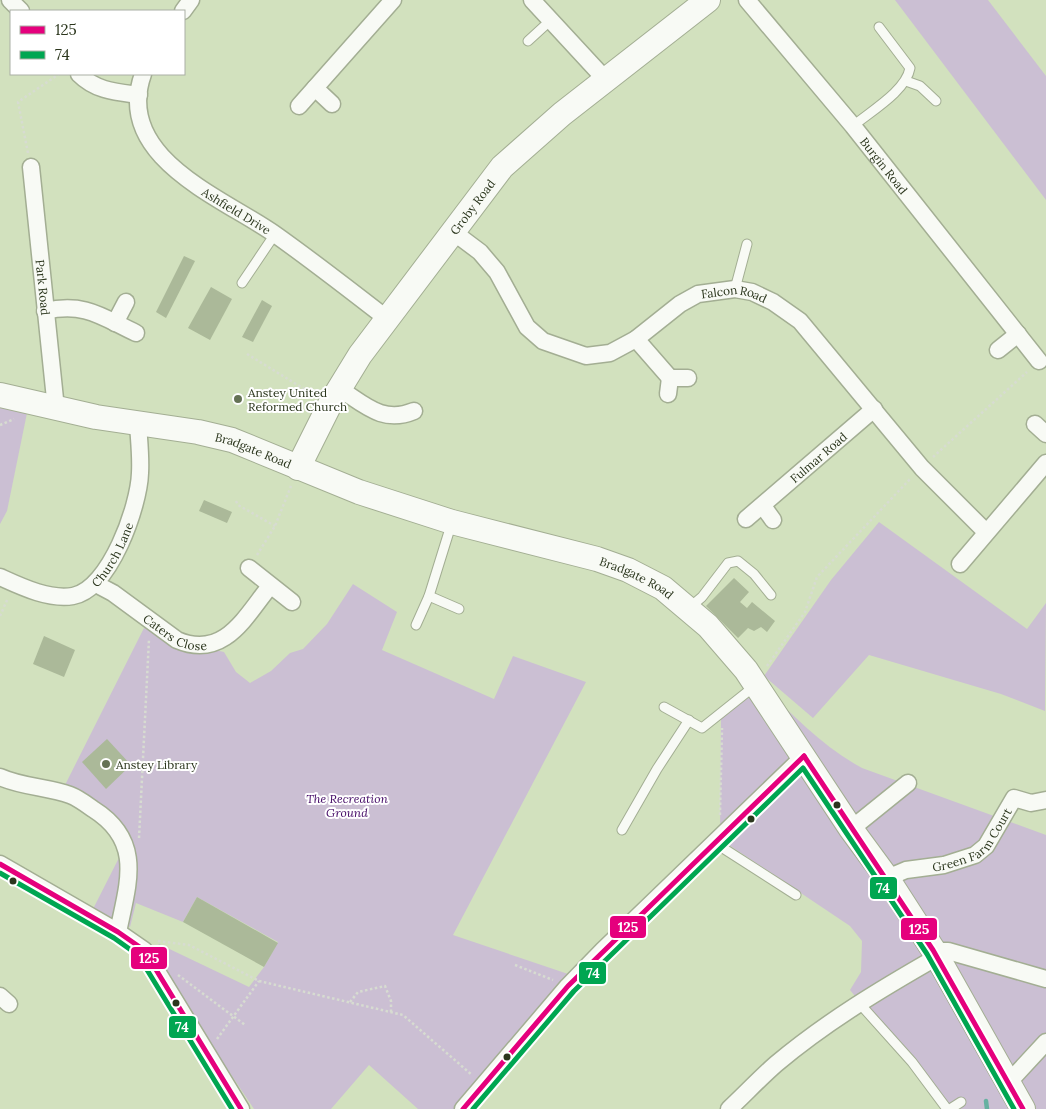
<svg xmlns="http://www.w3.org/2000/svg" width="1046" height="1109" font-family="Lora,serif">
	<rect width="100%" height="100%" fill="#d2e1be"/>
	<g fill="#cbbfd3">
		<polygon points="895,0 988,0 1046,76 1046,200"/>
		<polygon points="0,406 27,413 7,511 0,524"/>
		<polygon points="879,522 1027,629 1046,603 1045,711 1001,694 869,655 813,718 764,676 831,580"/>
		<polygon points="353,584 397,612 382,650 494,699 513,656 586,682 453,935 574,976 459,1109 418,1109 369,1065 331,1109 254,1109 152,956 159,944 249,987 264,967 278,942 197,897 183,922 136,903 130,927 93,909 126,844 61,793 144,628 188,644 224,652 236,672 250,683 271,671 290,653 303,649 327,624"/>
		<path d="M763,686c31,30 60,61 99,82l184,67v274h-99l-97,-119 11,-18 1,-31 -12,-15 -130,-87 1,-125 31,-18z"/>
	</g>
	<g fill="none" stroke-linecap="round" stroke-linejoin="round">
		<polyline stroke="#66b1a1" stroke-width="4.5" points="986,1101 987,1109"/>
	</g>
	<g fill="#abb999">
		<polygon points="184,256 195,261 166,318 156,312"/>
		<polygon points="211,287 232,299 210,340 188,328"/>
		<polygon points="262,300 272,306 253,342 242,337"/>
		<polygon points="204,500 232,512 227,523 199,511"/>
		<polygon points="734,578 749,592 740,602 747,608 752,602 775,621 767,632 761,627 754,631 748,628 738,638 706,606"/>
		<polygon points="44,636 75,650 64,677 33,664"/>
		<polygon points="107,739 131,765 106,789 82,762"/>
		<polygon points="197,897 278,943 264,967 183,922"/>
	</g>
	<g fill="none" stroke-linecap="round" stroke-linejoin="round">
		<g stroke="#a3ae93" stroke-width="11">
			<g id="lane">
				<polyline points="528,41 552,19"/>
				<polyline points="906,81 920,86 936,101"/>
				<path d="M853,126c18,-15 53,-35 57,-58l-31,-41"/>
				<polyline points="242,283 275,234"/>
				<polyline points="735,289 747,244"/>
				<polyline points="429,596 459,609"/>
				<polyline points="689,608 702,597 728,563 738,561 754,574 771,595"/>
				<polyline points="416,625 429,596 452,522"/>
				<polyline points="664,707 702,728 756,685"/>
				<polyline points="622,830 657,769 689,720"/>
				<polyline points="715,843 796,895"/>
				<polyline points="860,1004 912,1062 947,1109"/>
				<polyline points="950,1109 961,1102"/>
			</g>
		</g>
		<g stroke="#a3ae93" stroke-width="19">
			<g id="street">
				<polyline points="10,0 21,11"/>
				<polyline points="532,0 605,79"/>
				<path id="s1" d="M747,0l106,126 186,235"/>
				<polyline points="183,11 191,0"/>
				<path d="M79,74c17,17 37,18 60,21"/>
				<path id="s2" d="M143,74c-30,84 81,124 133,161 38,27 74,55 110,83"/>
				<polyline points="315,88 332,104"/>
				<polyline points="299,106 393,0"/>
				<path id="s3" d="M31,167l24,232 -2,9"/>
				<path id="s4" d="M452,231l28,21 17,20 30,55 16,14 43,15 24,-3 26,-14 44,-35 18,-10 37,-5 17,3 21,10 27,19 122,147 64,64"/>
				<path d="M45,311c40,-9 57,6 91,22"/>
				<polyline points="115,323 126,302"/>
				<polyline points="636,339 670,378"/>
				<polyline points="998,350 1018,334"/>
				<path d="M340,389c25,16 43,35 74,22"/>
				<polyline points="668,394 670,378 688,378"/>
				<polyline points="1035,424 1046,434"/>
				<polyline points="763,506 773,520"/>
				<path id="s5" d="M746,519l128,-110"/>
				<polyline points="960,564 1046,463"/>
				<polyline points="249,568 292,602"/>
				<path id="s6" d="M0,577c22,10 49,23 73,19 37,-7 66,-90 67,-123 1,-16 -1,-33 -2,-49"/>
				<path id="s7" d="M96,584l17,9 64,47c47,20 68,-23 93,-54"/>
				<path d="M0,777c22,10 48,10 70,18 8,3 16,9 23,14 51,32 35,74 25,123"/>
				<polyline points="851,829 908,783"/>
				<polyline points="0,864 118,932 144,950 241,1109"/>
				<path id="s8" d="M887,878l19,-8 38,-5 31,-10 11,-9 28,-48 17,5 15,-3"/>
				<polyline points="934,951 948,951 1046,979"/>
				<polyline points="0,996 9,1004"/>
				<polyline points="1008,1083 1046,1042"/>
				<polyline points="463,1109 568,986 602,951 804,756"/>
				<path d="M729,1109c16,-15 31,-31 47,-45 50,-42 105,-75 161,-107"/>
			</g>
		</g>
		<g stroke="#a3ae93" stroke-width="26">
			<g id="secondary">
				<path id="s9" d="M0,395l96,22 102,15 34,8 127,52 93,30 145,37 31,11 35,18 45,38 38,44 105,159 36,49 47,73 89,158"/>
				<path id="s10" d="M298,468l32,-64 30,-49 142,-188 60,-53 146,-114"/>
			</g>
		</g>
		<g stroke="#d7dcd1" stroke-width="2.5" stroke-dasharray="2.5 2.5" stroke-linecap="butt">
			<polyline points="28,153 18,102 59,74"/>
			<polyline points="247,354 314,395"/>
			<polyline points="0,425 14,419"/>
			<polyline points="933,457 1027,372"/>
			<polyline points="236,501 238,505 275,526"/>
			<polyline points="257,555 275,526 291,486"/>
			<polyline points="0,616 8,598"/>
			<polyline points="767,666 805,612 817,577 911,478"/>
			<polyline points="720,815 722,728"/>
			<polyline points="139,838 149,639"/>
			<polyline points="158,941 189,945 259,981 403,1015 472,1075"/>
			<polyline points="515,965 553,980"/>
			<polyline points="178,975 245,1025"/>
			<polyline points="350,1002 358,992 385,986 391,1001 391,1012"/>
			<polyline points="217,1039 259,981"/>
		</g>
		<use href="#lane" stroke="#f8faf5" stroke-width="9"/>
		<use href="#street" stroke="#f8faf5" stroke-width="16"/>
		<use href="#secondary" stroke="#f8faf5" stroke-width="24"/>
		<g stroke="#fff" stroke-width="9">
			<g id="bus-1">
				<polyline points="804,756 933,950 1023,1109"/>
				<polyline points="0,864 118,932 144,950 241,1109"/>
				<polyline points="463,1109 568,986 804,756"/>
			</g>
		</g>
		<g stroke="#fff" stroke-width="9">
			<g id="bus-2">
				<polyline points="0,873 114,938 138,955 232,1109"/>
				<polyline points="473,1109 574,991 803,768 927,954 1014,1109"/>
			</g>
		</g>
		<use href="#bus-1" stroke="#e5007d" stroke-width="5"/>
		<use href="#bus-2" stroke="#00a651" stroke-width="5"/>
	</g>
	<g fill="#657255" stroke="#fff" stroke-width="2">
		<circle cx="238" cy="399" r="5"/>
		<circle cx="106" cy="764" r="5"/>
	</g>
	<g fill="#2b361d" stroke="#fff" stroke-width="2">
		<circle cx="837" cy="805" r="4.5"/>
		<circle cx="751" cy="819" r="4.5"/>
		<circle cx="13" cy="881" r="4.5"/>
		<circle cx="176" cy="1003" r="4.5"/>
		<circle cx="507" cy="1057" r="4.5"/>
	</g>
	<g text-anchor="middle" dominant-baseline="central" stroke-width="4" stroke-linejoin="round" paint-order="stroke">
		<g font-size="12" fill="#2b361d" stroke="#fff">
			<text stroke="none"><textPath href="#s1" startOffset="215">Burgin Road</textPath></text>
			<text stroke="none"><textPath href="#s10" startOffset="315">Groby Road</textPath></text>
			<text stroke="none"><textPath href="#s2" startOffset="182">Ashfield Drive</textPath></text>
			<text stroke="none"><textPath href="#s3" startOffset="121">Park Road</textPath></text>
			<text stroke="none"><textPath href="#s4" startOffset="358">Falcon Road</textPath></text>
			<text stroke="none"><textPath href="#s9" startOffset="260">Bradgate Road</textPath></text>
			<text stroke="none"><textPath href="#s5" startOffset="95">Fulmar Road</textPath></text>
			<text stroke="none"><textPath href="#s6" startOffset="136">Church Lane</textPath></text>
			<text stroke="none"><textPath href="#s9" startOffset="665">Bradgate Road</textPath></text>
			<text stroke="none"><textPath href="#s7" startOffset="94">Caters Close</textPath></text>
			<text stroke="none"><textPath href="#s8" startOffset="98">Green Farm Court</textPath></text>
		</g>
		<g font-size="12" fill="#2b361d" stroke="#fff" text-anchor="start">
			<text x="248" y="392">Anstey United<tspan x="248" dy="14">Reformed Church</tspan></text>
			<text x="116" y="764">Anstey Library</text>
		</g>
		<g font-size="12" font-style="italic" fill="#420764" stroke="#fff">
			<text x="347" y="798">The Recreation<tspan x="347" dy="14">Ground</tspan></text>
		</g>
	</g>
	<g stroke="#fff" stroke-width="2">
		<rect x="869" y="876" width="29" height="24" rx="5" fill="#00a651"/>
		<rect x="609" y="915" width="38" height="24" rx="5" fill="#e5007d"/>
		<rect x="900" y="917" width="38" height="24" rx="5" fill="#e5007d"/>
		<rect x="130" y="946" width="38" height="24" rx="5" fill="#e5007d"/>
		<rect x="578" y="961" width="29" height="24" rx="5" fill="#00a651"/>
		<rect x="168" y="1015" width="29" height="24" rx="5" fill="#00a651"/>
	</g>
	<g font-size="14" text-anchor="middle" font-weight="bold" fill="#fff">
		<text x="883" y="893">74</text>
		<text x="628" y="932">125</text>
		<text x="919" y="934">125</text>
		<text x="149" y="963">125</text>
		<text x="593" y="978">74</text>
		<text x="182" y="1032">74</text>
	</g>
	<rect x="10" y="10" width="175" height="65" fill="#ffffff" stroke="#aaafa5"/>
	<rect x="20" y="26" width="25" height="8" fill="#e5007d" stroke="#aaafa5"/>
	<text x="55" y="35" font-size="15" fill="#2b361d">125</text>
	<rect x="20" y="51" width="25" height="8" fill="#00a651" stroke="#aaafa5"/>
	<text x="55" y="60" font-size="15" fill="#2b361d">74</text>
</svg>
